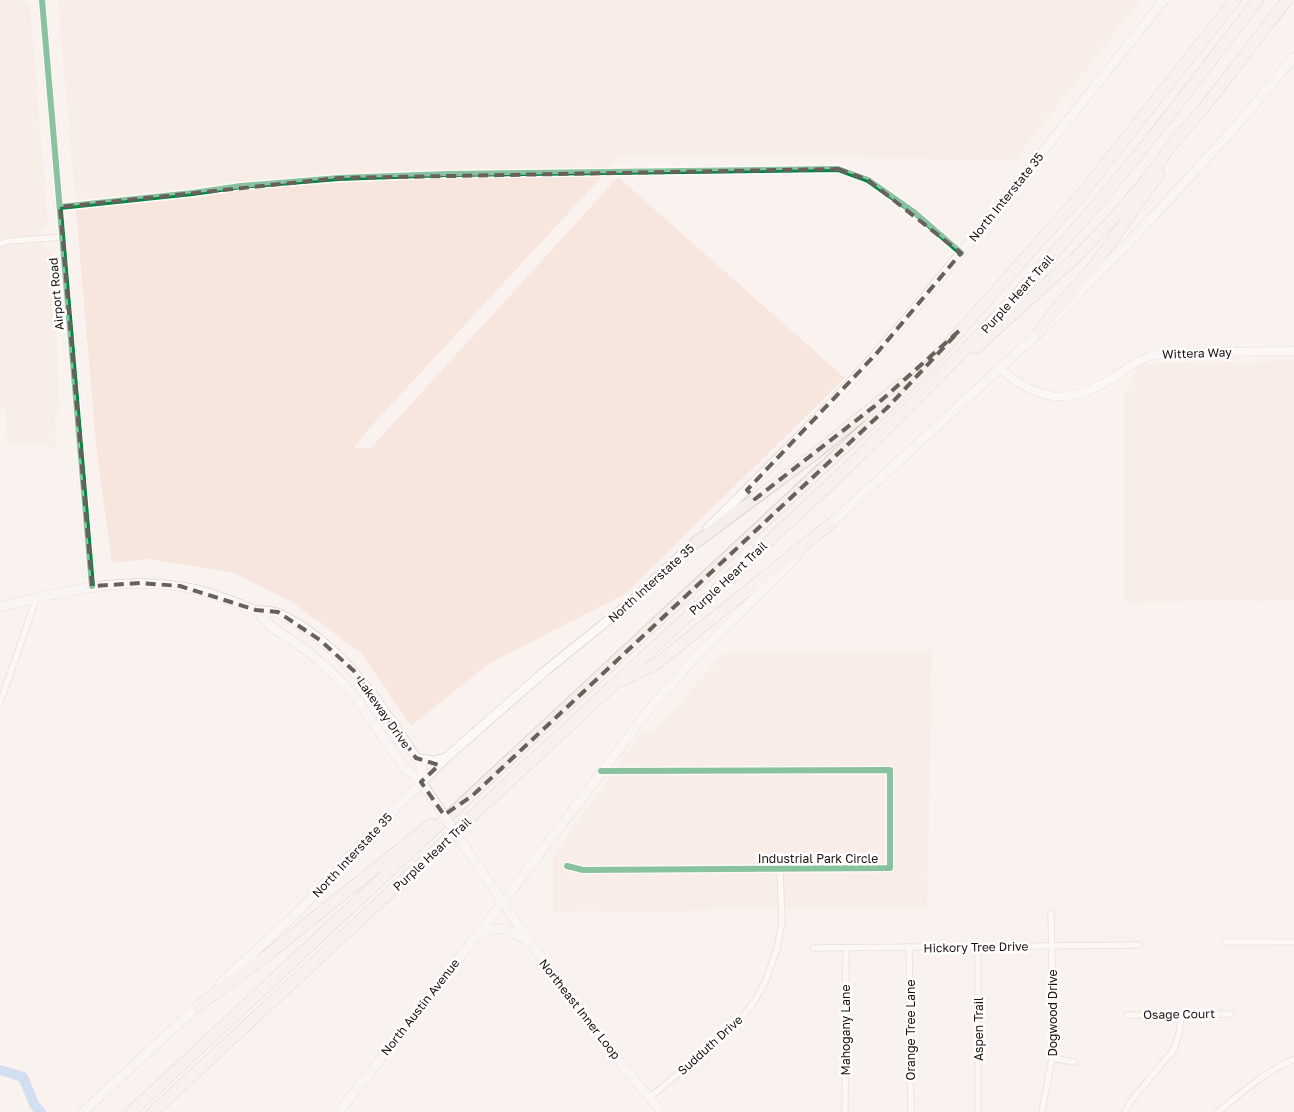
<svg xmlns="http://www.w3.org/2000/svg" width="1294" height="1112" font-family="'Golos Text',sans-serif">
	<rect width="100%" height="100%" fill="#faf2ef"/>
	<g fill="#f7e6de">
		<polygon points="0,0 16,0 30,5 48,225 39,233 41,244 52,252 55,283 59,412 55,412 56,447 7,443 6,408 0,408"/>
		<polygon points="58,0 1140,0 1016,159 620,157 366,432 354,448 371,448 618,177 845,378 624,595 491,662 411,726 361,653 289,600 231,572 147,559 112,563 97,454"/>
		<polygon points="1294,361 1294,600 1124,602 1124,394 1140,364"/>
		<polygon points="932,652 927,908 553,912 553,857 642,731 655,730 723,654"/>
	</g>
	<g fill="none" stroke-linecap="round" stroke-linejoin="round">
		<polyline stroke="#a2c7f2" stroke-width="10" points="0,1070 23,1077 35,1106 41,1112"/>
		<g stroke="#d1c8c4" stroke-width="7">
			<g id="minor">
				<polyline points="60,207 193,193 241,186 339,178 448,174 838,169 868,180 915,213 961,253"/>
				<polyline points="0,244 9,241 62,237"/>
				<polyline points="0,703 36,599"/>
				<polyline points="567,866 583,870 890,868 890,770 601,771"/>
				<polyline points="1225,942 1294,942"/>
				<polyline points="909,947 911,1112"/>
				<polyline points="813,948 1139,945"/>
				<polyline points="1127,1015 1231,1014"/>
				<polyline points="1052,1058 1074,1062"/>
				<polyline points="649,1098 726,1034 741,1019 754,1002 766,980 777,949 782,922 780,869"/>
				<polyline points="845,1112 846,948"/>
				<polyline points="978,1112 978,947"/>
				<polyline points="1042,1112 1052,1058 1053,1015 1051,913"/>
				<path d="M1125,1112l5,-10 42,-50c7,-12 8,-24 9,-38"/>
				<path d="M1218,1112c24,-20 47,-40 76,-53"/>
			</g>
		</g>
		<g stroke="#d1c8c4" stroke-width="9">
			<g id="tertiary">
				<polyline points="42,0 92,586"/>
				<path d="M1000,369c38,32 68,37 111,10 20,-13 28,-22 54,-26l129,-2"/>
			</g>
		</g>
		<g stroke="#d1c8c4" stroke-width="10">
			<g id="secondary">
				<polyline points="826,528 1060,313 1150,220 1238,124 1294,57"/>
				<path d="M707,529c62,-62 126,-124 183,-191 94,-110 183,-225 274,-338"/>
				<path d="M0,607c66,-15 125,-33 194,-18 21,5 40,13 60,21 9,2 19,0 26,4 65,31 104,95 142,153l-1,15"/>
				<polyline points="256,610 272,627 310,653 339,679 355,697 404,767 421,782 431,796"/>
				<polyline points="416,758 433,761 445,758"/>
				<path d="M469,853c61,90 121,177 193,259"/>
				<path d="M478,933c26,-8 27,-4 50,8"/>
				<polyline points="220,984 302,908 371,833 447,757 544,672 627,605 697,540"/>
				<polyline points="83,1112 202,1002"/>
				<polyline points="339,1112 503,902 647,712 697,655 797,556"/>
			</g>
		</g>
		<g stroke="#c5bab6" stroke-width="12">
			<g id="motorway">
				<polyline points="1039,332 1055,310 1094,266 1159,174"/>
				<polyline points="976,348 1075,258 1113,219 1146,180 1178,137 1203,109 1287,0"/>
				<polyline points="694,544 815,454 901,384"/>
				<polyline points="622,681 655,665 829,525"/>
				<polyline points="198,1006 265,957 431,824"/>
				<polyline points="131,1112 889,406 927,368 1080,196 1235,0"/>
				<path d="M153,1112l674,-625c108,-103 211,-210 305,-325 43,-53 84,-108 126,-162"/>
			</g>
		</g>
		<use href="#minor" stroke="#fefdfd" stroke-width="5.5"/>
		<use href="#tertiary" stroke="#fefdfd" stroke-width="8"/>
		<use href="#secondary" stroke="#fbf8f7" stroke-width="9"/>
		<use href="#motorway" stroke="#f4ede9" stroke-width="11"/>
		<g stroke="#d1c8c4" stroke-width="10" stroke-linecap="butt">
			<polyline id="secondary-bridge" points="431,796 469,853"/>
		</g>
		<use href="#secondary-bridge" stroke="#fbf8f7" stroke-width="9"/>
		<g stroke="#fff" stroke-width="9">
			<g id="cycleway">
				<polyline points="42,0 92,586"/>
				<polyline points="60,207 193,193 241,186 339,178 448,174 838,169 868,180 915,213 961,253"/>
				<polyline points="567,866 583,870 890,868 890,770 601,771"/>
			</g>
		</g>
		<use href="#cycleway" stroke="#00873e" stroke-width="6"/>
	</g>
	<path d="M0 0H1294V1112H0ZM838,169l30,11 93,73 -85,101 -129,136 8,9 121,-94 83,-74 -70,75 -417,390 -28,19 -23,-33 18,-17 -23,-7 -62,-87 -34,-31 -42,-28 -22,-2 -76,-24 -40,-3 -48,3 -32,-379 279,-29z" fill="#faf2ef" fill-opacity=".55" fill-rule="evenodd"/>
	<path fill="none" stroke="#6a605b" stroke-width="4" stroke-dasharray="10 6" stroke-linejoin="round" d="M838,169l30,11 93,73 -85,101 -129,136 8,9 121,-94 83,-74 -70,75 -417,390 -28,19 -23,-33 18,-17 -23,-7 -62,-87 -34,-31 -42,-28 -22,-2 -76,-24 -40,-3 -48,3 -32,-379 279,-29z"/>
	<g text-anchor="middle" dominant-baseline="central" stroke-width="5" stroke-linejoin="round" paint-order="stroke">
		<g font-size="12" fill="#1c110c" stroke="#fff">
			<text transform="translate(1006 197) rotate(-51)">North Interstate 35</text>
			<text transform="translate(56 294) rotate(-95)">Airport Road</text>
			<text transform="translate(1017 294) rotate(-48)">Purple Heart Trail</text>
			<text transform="translate(1197 353) rotate(-2)">Wittera Way</text>
			<text transform="translate(728 578) rotate(-43)">Purple Heart Trail</text>
			<text transform="translate(651 583) rotate(-42)">North Interstate 35</text>
			<text transform="translate(384 713) rotate(55)">Lakeway Drive</text>
			<text transform="translate(432 854) rotate(-43)">Purple Heart Trail</text>
			<text transform="translate(352 855) rotate(-47)">North Interstate 35</text>
			<text x="818" y="858">Industrial Park Circle</text>
			<text transform="translate(976 947) rotate(-1)">Hickory Tree Drive</text>
			<text transform="translate(420 1007) rotate(-52)">North Austin Avenue</text>
			<text transform="translate(580 1009) rotate(52)">Northeast Inner Loop</text>
			<text transform="translate(1052 1013) rotate(-90)">Dogwood Drive</text>
			<text transform="translate(1179 1014) rotate(-1)">Osage Court</text>
			<text transform="translate(978 1029) rotate(-90)">Aspen Trail</text>
			<text transform="translate(845 1030) rotate(-90)">Mahogany Lane</text>
			<text transform="translate(910 1030) rotate(-90)">Orange Tree Lane</text>
			<text transform="translate(710 1045) rotate(-42)">Sudduth Drive</text>
		</g>
	</g>
</svg>
